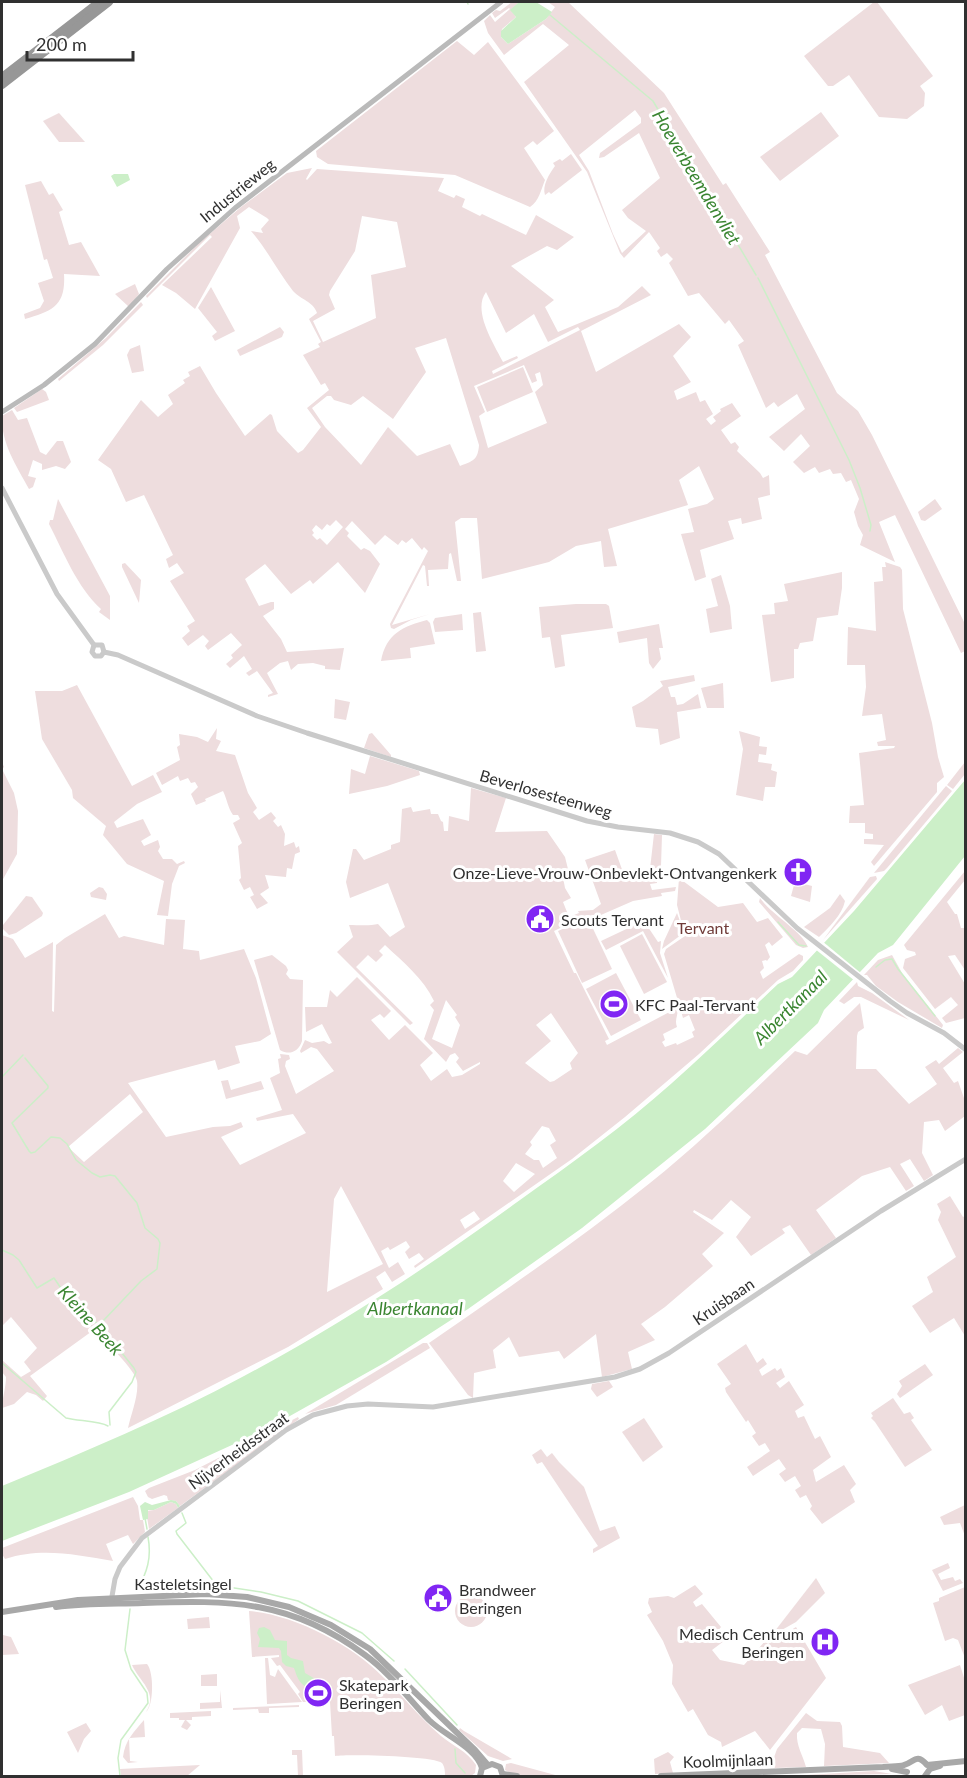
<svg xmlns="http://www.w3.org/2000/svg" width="967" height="1778" font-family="Lato,sans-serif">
	<rect width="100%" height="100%" fill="#fff"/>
	<g fill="#eeddde" fill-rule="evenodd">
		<path d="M512,2h7l-8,8 5,7 -14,12 -1,8 7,7 38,-25 9,-12 -7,-5h20l96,91 59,92 3,-2 44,69 -5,3 72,138 21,18 14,24 93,189v27l-4,2 -66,-138 -16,7 16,40 -35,-17 3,-10 -5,-9 -4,-14 5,-13 -8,-19 -5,2 -5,-9 -8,1 -3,-5 -11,4 -4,-6 -11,6 -11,-11 17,-16 -9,-12 -17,17 -15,-14 36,-28 -8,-15 -19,13 -4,-5 -8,6 -28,-63 6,-4 -15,-21 -4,4 -26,-31 -11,3 -19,-33 4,-4 -6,-6 -6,4 -4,-6 3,-3 -11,-16 -25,26 -4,-5 -33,-81 -63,-90 45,-37 -26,-21 -39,31 -16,-22 -4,-12 6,-6 5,7 15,-13 -1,-1 -14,10 -3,-5 4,-3 4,1zM635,110l6,8v5l-41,30 -1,5 5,-1 35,-24 21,45 -38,32 6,8 18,13 -24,22 -9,-19 -24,-63 -10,-16z"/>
		<polygon points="874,2 877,2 933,76 920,86 925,93 924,106 907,119 879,117 849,75 833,86 828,86 804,56"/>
		<path d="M457,41l17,14 14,-13 66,89 -17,14 -4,-4 -9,7 21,32c-4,10 -6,21 -15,27l-75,-32 -127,-11 -11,-7 -1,-6z"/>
		<polygon points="821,112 839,136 780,181 760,157"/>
		<polygon points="59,113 85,142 59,142 43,121"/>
		<path d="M571,154l11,16 -31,24 -2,-2 -4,3c-3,-9 4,-21 10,-29l-2,-3 7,-4 2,2z"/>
		<path d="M312,168l-6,11 1,1 10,-11 127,9 -6,13 16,7 2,-3 9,4 -3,8 18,9 2,-2 44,21 10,-20 38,22 -17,13 -10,-4 -36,20 43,34 -9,7 13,25 60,-25 24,-21 9,9 -70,36 15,41 83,-48 12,13 -18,19 18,26 -17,9 3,9 19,-8 4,10 5,-2 8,14 -7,5 5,6 5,-4 -3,-4 8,-6 -1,-2 12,-6 9,13 -20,14 10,14 4,-2 4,5 -2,4 23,22 3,5 6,-3 1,20 -12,3 4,21 -20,5 -1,-6 -13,3 6,18 -34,11 6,27 -11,4 -14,-47 13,-2 -6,-23 19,-5 7,-5 -15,-33 -20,14 9,25 -80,24 9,37 -13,1 -3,-26 -25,5 -27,16 -67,17 -5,-61h-16l-6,4 6,59h-4l-6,-28 -2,1 -1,15 -20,1 1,16h-2l-2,-20 -2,-1 -31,60 38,-11 -19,6 -17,9 -3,-1 -1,-4 38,-73 -4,-4 -2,3 -10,-12 -6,5 -4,-3 -4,5 -13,-10 -10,10 -23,-24 -7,8 4,4 -2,3 14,14 3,-2 6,3 10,13 -15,29 -27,-31 -25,22 -3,-4 -19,14 -26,-30 -20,15 14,27 12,-4h3v7l-11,7 18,23 6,13 57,-4 -4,22 -15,-1v-3l-12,-3 -15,1 -7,6 -3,-9 -8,2 -13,10 11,21 -10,3v-2l5,-2 -16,-22 -8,5 -3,-3 6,-4 -8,-13 -14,12 -4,-4 7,-6 -2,-3 11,-10 -11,-12 -23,17 -3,-4 4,-5 -6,-6 -15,11 -6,-8 8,-7 -3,-5 8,-5 -25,-40 14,-8 -7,-10 -8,5 -3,-9 7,-4 -29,-60 -18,7 -15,-33 -13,-9 43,-60 17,17 15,-13 -5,-9 17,-12 -2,-3 7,-4 -2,-4 12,-6 16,27 29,43 25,-22 2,1 5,16 21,22 5,-3 18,-23 -14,-19 22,-18 -4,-7 -4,2 -18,-30 17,-8 -2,-3 3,-2 -12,-23 8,-6c-4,-12 -16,-13 -24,-22 -15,-19 -26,-42 -42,-60l12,2 -2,-4 8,-9 -2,-2 -18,-11 -12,9 3,12 -45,81 -19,-16 -14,-8 50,-48 -2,-2 -63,63 -1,-2 52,-52 43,-37 46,-34zM362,216l35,6 9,45 -35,8 5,43 -53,24 -10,-21 22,-12 -6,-14 1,-4 25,-40zM486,292l20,41 28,-19 14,28 30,-15 2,3 -87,44 -1,-3 26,-13 -1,-2 -14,6c-9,-18 -31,-51 -17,-70zM446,338l33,107c-1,15 -6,16 -19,21l-10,-22 -33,12 -29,-29 -27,38 -36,-38 -13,-19 15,-12h4l3,4 17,5 12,-9 30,23 33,-47 -11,-24zM524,365l8,18 5,-2 -2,-7 5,-2 3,13 -8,7 12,31 -59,25 -9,-32 6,-4 -11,-26zM336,520l7,7 -16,18 -7,-7 -3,2 -5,-5 2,-2 -2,-3 4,-5 6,5 5,-6 3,2z"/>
		<path d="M41,181l8,14 4,-2 10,17 -4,2 10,33 12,-3 19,34 -36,-2c2,32 -12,37 -39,45l-1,-5 16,-6 4,-7 -6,-18 15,-5 -6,-19 -3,1 -19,-75z"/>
		<polygon points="135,284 139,294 129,307 115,294"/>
		<polygon points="211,287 235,331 215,341 212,336 217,332 198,308"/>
		<polygon points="141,302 143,305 103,345 59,381 58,379 106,338"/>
		<polygon points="280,327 284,332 282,337 240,356 237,350"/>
		<polygon points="140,345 144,371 132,373 127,355 130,349"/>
		<polygon points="523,367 533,392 487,412 477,387"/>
		<polygon points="42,389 46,392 49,400 17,412 14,408"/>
		<path d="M12,410l6,10 9,-2 13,34 6,3 11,-14h6l8,21 -6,7 -9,-3 -14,4v-6l-9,-4 -5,16 8,2 -3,9 -4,2c-13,-24 -28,-46 -27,-73z"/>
		<path d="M58,499l52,97v24l-11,-8 2,-3c-24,-22 -37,-56 -52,-85l1,-4h3z"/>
		<polygon points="935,499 942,509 925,521 921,520 918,512"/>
		<polygon points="885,562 900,567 902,570 903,609 932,723 938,757 944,777 937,783 937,792 874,866 871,862 884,845 864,844 864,839 873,839 873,834 865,833 865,823 849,823 850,806 864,805 859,753 894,748 895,746 878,746 877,742 886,740 882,714 862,716 866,687 865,665 847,665 848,627 876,631 874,582 883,581 882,567 886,567"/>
		<polygon points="125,563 141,580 139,603 122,567 122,564"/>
		<polygon points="842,572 842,588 838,615 817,618 813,641 800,643 798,649 794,649 794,678 771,682 762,615 775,614 774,603 788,601 784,584"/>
		<polygon points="721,575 730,606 732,629 710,633 706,609 718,606 711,579"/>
		<polygon points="576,604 606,604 609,606 613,628 561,635 565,666 555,668 550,637 542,638 539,607"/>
		<polygon points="481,612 486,651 476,652 473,613"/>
		<polygon points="462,614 463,630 435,632 433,622 435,618"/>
		<path d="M427,620l3,3 5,21 -25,4 1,10 -30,3c5,-27 22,-35 46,-41z"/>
		<polygon points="659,624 663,648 659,648 661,659 653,669 649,663 647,638 619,643 617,632"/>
		<polygon points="694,675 695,681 668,687 671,697 675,697 677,705 683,704 698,694 701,708 677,712 680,738 660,745 658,729 636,727 632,707 643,701 663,686 660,681"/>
		<polygon points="723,683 724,708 707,708 701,688"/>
		<polygon points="77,685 132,786 153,775 162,792 137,804 114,822 117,828 143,819 151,835 141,841 144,846 158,840 160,847 158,851 163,859 172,859 177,864 184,861 185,863 179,866 172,884 168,916 157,915 164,881 127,864 103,835 106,826 73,798 72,790 42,739 35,691 62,691"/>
		<polygon points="335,699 350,702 346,720 334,718"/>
		<path d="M217,728l-1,11 5,2 -5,10 19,4 13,38 9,15 -4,4 6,8 12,-8 5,6 -3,3 5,6 3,-2 4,9 -1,12 10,-4 2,6 3,-2 1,6 -5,2 -3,15 -5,-1 -1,9 -21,-2 4,13 -9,6 8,9 -11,6 -7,-12 4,-2 -4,-8 -6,3 -5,-10 2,-2 -3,-32 4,-3 -9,-20 7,-4 -2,-4h-5c-5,-7 -6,-16 -10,-24l-18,8 1,2 -10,4 -5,-11 7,-7 -3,-5 -4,1 -3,-5 -8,3 -2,-5 -16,9 -6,-12 24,-13 -3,-13 3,-2 -1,-11 18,3 11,5z"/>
		<polygon points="739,731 760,737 759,746 767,747 766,755 759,754 758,762 772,764 771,770 777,772 775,787 765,787 763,801 736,795 743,749"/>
		<polygon points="372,733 391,755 391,757 364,748 369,734"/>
		<polygon points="370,756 419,771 420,775 387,786 349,794 351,769 365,774"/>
		<polygon points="2,762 4,767 2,769 14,793 18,811 17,854 2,881"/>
		<polygon points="965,762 965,774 953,789 947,785"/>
		<polygon points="946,786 952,791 887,868 884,871 874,873"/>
		<path d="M471,788l35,10 -11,34 52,-1 18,26 3,12 -6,3 3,16 6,10 -8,4 6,15 10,-4 -1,-2 15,-1 8,-6 -16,-44 30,-10 9,25 26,-6 4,-35 8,1 -1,31 -5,2 1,15 -7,1 2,6 24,-3 -1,4 -14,2 1,3 -29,5 -39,17 -7,-3 -33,16 20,42h2l33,66 -4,2 2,4 70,-37c2,7 -3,11 0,19l-14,7 2,6 -3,2 3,5 11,-4 1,2 17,-8 -2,-5 3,-2 -6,-15 -6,3 -19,-64 2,-5 19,-13 -8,-31 2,-27 39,29 25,-4 14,19 11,-4 15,19 -11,9 -3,-4 -4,3 5,12 -3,4 -1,-1 -4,1 2,7 -4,4 3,7 36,-25 4,2v4l-10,11 -15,9 -79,74 -74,63 -53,42 -157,109 -1,-2 10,-7 -5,-6 -10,6 -4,-7 5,-5 -4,-6 -16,9 -2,-3 -7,4 8,17 9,-6 7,12 -13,8 -7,-11 -9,6 7,12 -95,58 -160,81c3,-14 11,-33 9,-47 -1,-10 -33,-41 -42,-52l-65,47 17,20 -4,5 -7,-6 -9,-3 -13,12 -12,4c0,-10 4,-20 4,-31l-4,-5v-12l19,17 10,-6 -7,-9 13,-14 -26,-31 -9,9v-391l11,4 12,19 28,-16 -1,69 2,1 2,-67 9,-7 40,-24 14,24 5,-2 40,9 2,-26 19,1 -2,29 16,2 1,9 44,-11 12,29 15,56 -11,7 -25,5 5,17 -22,7 -3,-10 -87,23 38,54 47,-10 17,-1 11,-4 2,5 -22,10 19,28 66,-32 -13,-19 -36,7 -1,-3 26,-8 -12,-32 10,-5 -2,-14 3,-1 -1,-4 9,1 1,4 -4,2 -1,5 11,28 38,-23 -17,-22 -6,-2 -10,6 -1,-2 5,-11 7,3 12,-2 5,3 3,-1 -10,-19 -16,8 -1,-25h22l3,-17 7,7 20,-20 34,34 -7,7 -4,-4 -9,6 18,20 16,-15 28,28 -13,12 11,16 16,-12 5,8 10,-2 18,-11v-2l-17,9 -7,-9 3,-4 -4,-5 -5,2 -4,7 -22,-23 10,-29 -4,-5 4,-4c-11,-23 -30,-38 -49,-56l-6,6 4,4 -7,7 -8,-7 -12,12 57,56 -3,2 -73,-73 16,-15 -4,-12c9,0 22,1 29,-1l12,13 15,-10 -17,-44 -38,15 -4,-16 7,-33h3l8,11 27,-11v-4l9,-3 2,-33 9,-2 2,5 17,-3 1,5h7l3,7 2,1 1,9h4l1,-15 20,5zM446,1000l11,15 -2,2 5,8 -8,23 -20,-9zM551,1013l27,40 -8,10 2,6 -18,12 -4,1 -25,-19 26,-22 -15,-16zM130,1094l13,18 -59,50 -16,-15zM542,1126l7,2 7,13 -6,4 7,13 -14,10 -4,-8h-5l-9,-6 7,-9 -2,-3zM516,1163l19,11 -21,18 -11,-11zM341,1186l42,78 -56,28 7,-93zM474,1211l6,8 -15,10 -5,-9z"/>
		<polygon points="965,871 965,880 947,902 955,914 957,914 961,928 965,928 965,970 955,955 948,956 965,984 965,1018 946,1023 942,1018 958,1005 951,997 935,1009 903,968 905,959 916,955 915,952 907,950 904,945"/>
		<polygon points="876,876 877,879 823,940 870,877"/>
		<polygon points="801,883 812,886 810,902 791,896 794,885 800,885"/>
		<polygon points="99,887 103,888 107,894 106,900 91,897 90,893"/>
		<path d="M840,894l5,7c-3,14 -16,26 -26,36l-15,-10 26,-19z"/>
		<polygon points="26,896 32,897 43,913 42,916 16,933 9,935 3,929 3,925"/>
		<path d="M760,898c12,17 42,33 48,49l-5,1 -7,-3 -37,-43z"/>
		<polygon points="677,913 682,927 681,935 662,949 664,941"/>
		<polygon points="588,918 612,969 582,983 558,931"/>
		<polygon points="637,924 646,924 658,942 661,941 660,953 668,978 643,931 606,950 601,941"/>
		<polygon points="642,934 667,982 644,994 620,946"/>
		<path d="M272,955l14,11 2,4 -2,4 4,5 13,1 -1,61c-3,10 -12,15 -22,9l-26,-90z"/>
		<polygon points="892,955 902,973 943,1025 942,1028 898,1002 876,986 867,975 864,975 878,960"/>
		<polygon points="616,973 641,1020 611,1036 586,989"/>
		<polygon points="857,982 858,986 872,993 909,1020 861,997 854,997 844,1004 839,1001"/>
		<path d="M860,1003l4,25 -6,4 -1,4 -1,33h20l33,35 28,-20 -12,-17 11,-7 3,4 19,-16 5,4 -20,16 11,15 4,-2 7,20v15l-20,15 -6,-11 -15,2 -2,31 11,22 -9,6 -14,-22 -10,5 14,22 -8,5 -16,-24 -28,9 -46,34 20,28 -25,17 -21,-30 -8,4 3,4 -34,23 -15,-19 15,-20 -20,-17 -19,20 -18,-10 -1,2 31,21 -22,21 11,12 -48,41 -24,17 14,16 -27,12 4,17 -30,8 -6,-43 -32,25 -5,-8 -40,6 -10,-20 -16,13 3,18 -22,5 -1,25 -5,-3 -39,-52c75,-52 150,-103 221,-160 51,-41 98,-87 145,-132l12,4z"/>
		<polygon points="228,1080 231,1090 261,1081 264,1089 226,1099 221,1081"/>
		<polygon points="950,1196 963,1217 965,1216 965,1336 954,1318 930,1333 912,1306 933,1292 927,1277 956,1257 938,1220 941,1212 937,1204"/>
		<polygon points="423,1343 427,1343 430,1348 336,1405 305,1414"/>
		<polygon points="746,1344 757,1363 763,1358 767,1364 759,1370 762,1376 775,1368 777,1371 781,1368 785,1377 776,1383 780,1388 789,1381 804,1405 795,1411 798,1418 804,1416 815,1439 820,1436 831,1457 813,1470 816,1482 844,1465 856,1484 850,1490 855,1502 822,1524 810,1509 812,1506 806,1495 800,1498 795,1490 801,1486 795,1476 785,1482 779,1474 786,1469 779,1459 753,1476 747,1467 770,1451 765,1443 759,1446 752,1436 756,1433 748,1420 746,1422 726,1392 725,1388 731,1384 717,1364"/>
		<polygon points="925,1364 933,1375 900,1398 897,1394 902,1386 899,1381"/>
		<polygon points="609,1381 613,1387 597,1397 591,1389 592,1384"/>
		<polygon points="893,1398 904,1414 910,1412 914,1418 911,1420 932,1450 905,1467 875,1422 871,1418 873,1416 871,1413"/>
		<polygon points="298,1417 299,1419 180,1506 176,1501 168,1500 167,1496 164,1495 152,1499 148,1497 145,1491 149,1488 195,1470"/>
		<polygon points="644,1418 663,1447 643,1462 622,1432"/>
		<polygon points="541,1449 547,1457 552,1453 559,1462 584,1487 600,1531 615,1526 620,1538 593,1553 593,1549 598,1546 542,1462 537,1464 532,1455"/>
		<path d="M133,1497l5,9 2,14h3l2,12 -12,12 -5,-9 -22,9 7,17c-37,-6 -71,-14 -108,-2l-3,-5v-6z"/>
		<polygon points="171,1502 176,1504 178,1508 149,1529 146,1511 154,1510"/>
		<polygon points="965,1505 965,1536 960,1523 944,1525 940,1517"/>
		<polygon points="948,1563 950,1568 938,1574 941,1580 953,1577 955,1581 960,1579 963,1583 943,1591 932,1570"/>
		<polygon points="816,1578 825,1593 796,1622 771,1636"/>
		<polygon points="695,1585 703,1594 693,1602 696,1607 702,1604 721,1627 717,1632 724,1641 712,1650 720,1660 744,1665 765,1641 768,1644 796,1627 826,1678 770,1750 755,1731 722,1747 721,1742 708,1735 693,1709 688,1712 672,1684 673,1665 663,1641 647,1615 652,1612 648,1603 649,1598 668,1596 674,1598"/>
		<polygon points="965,1587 965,1658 958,1640 953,1638 945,1641 933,1603 939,1601 939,1598"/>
		<circle cx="471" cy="1611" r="16"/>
		<path d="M249,1611c45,4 102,33 134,66 20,19 37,41 58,59 12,10 26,15 35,29l-1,8 -4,3h-26c0,-4 0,-9 -3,-13 -8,-7 -92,-9 -107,-7l-1,-20h-2l-2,-34h-27l-5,-8 2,-2 -20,-27 -3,1 -6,-8 8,-1v-2l-27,2z"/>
		<polygon points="209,1617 210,1628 188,1629 187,1619"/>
		<polygon points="2,1630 3,1635 11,1637 19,1654 2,1655"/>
		<polygon points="265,1658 268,1658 270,1675 275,1677 278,1669 302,1702 267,1704"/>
		<path d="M147,1664c7,8 7,41 -1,48 13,-19 -7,-31 -14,-47z"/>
		<polygon points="960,1665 965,1681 965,1715 949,1721 942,1705 925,1715 908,1685"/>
		<polygon points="217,1674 217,1686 201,1686 201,1675"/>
		<polygon points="220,1690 222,1708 200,1709 200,1703 220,1702"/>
		<polygon points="299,1705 299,1707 269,1708 269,1713 259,1713 258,1709 233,1710 233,1708"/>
		<polygon points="211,1711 211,1716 192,1717 192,1720 186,1720 191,1725 187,1730 181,1727 185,1720 179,1720 179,1718 170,1718 170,1713"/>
		<path d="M806,1713l11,8 23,1 2,4 1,21 37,6 9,10 -65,3 1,-22 -4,-15 -19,-1 -5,5c-1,13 6,22 9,34l-31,1 -3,-5 5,-14z"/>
		<path d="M144,1720l1,17 -16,1 1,23 8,1 -10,1 -5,-6c2,-17 11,-25 21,-37z"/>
		<polygon points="86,1723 91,1731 84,1739 78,1753 67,1732"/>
		<polygon points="460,1728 464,1731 512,1759 503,1761 488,1756 459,1730"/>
		<polygon points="292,1750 302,1750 303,1776 298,1776 297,1755 292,1755"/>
		<polygon points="668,1752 674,1757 670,1762 673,1773 655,1774 654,1759"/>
		<path d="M511,1763l48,13c-16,0 -42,2 -54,-6l1,-6z"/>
		<polygon points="200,1765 187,1776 121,1776 120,1769"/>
		<polygon points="874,1771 892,1774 789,1776"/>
	</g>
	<g fill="#ccefc8">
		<polygon points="519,2 536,2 552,12 546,19 508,44 501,37 501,31 516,17 510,10"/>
		<polygon points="114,174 128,174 130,180 117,187 111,176"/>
		<path d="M965,780v76l-72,89 -15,8 -54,57 -6,13 -113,106 -123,99 -114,81 -82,53 -121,68 -136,62 -127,49v-55c82,-34 164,-68 242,-110 97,-51 188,-112 276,-176 52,-37 104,-74 152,-117 36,-32 71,-66 106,-99l14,-7 62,-66z"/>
		<polygon points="171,1500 176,1501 180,1506 178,1508 176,1504 171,1502 154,1510 148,1510 148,1519 143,1520 140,1506 145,1502 152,1505"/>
		<path d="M264,1627l6,3 5,10 12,1v14l4,3 12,3 2,12 12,7 -1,5 -6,3c-10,-2 -13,-11 -16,-20l-8,-2 -4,-4 -1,-11 -2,-3 -21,-1 2,-8 -3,-6 2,-5z"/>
	</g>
	<polygon fill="#fff" points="822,941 862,974 855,981 815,949"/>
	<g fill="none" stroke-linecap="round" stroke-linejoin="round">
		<g stroke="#ccefc8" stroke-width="1.5">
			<polyline points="467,2 468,4"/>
			<polyline points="550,15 653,101 756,275"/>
			<polyline points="758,278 849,460 860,488 871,525 870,531"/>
			<polyline points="778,922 799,945 806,946"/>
			<polyline points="876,967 885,960 892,959 898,969 935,1016"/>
			<polyline points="25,1058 48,1086 48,1088 12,1123 29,1151 31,1153 35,1152 51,1137 60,1138 67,1144 76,1160 92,1173 100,1177 110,1175 115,1176 137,1203 145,1228 158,1239 160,1243 157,1269 141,1281 103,1321 101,1327"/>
			<polyline points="2,1077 23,1055"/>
			<polyline points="2,1250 13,1255 19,1260 37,1288 54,1278 67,1297 101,1327 134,1368 136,1372 132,1382 109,1412 110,1425"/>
			<path d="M2,1363l64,55c12,3 33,3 42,8"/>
			<polyline points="182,1513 186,1523 176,1531 177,1534 214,1582 221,1586 261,1592 298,1601 362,1633 394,1661"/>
			<polyline points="145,1518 147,1529"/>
			<path d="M137,1591c10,-19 15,-33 11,-54"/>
			<polyline points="405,1669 457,1725"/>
			<polyline points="455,1749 456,1763 465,1773"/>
			<polyline points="120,1776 118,1758 121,1740 148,1703 147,1693 131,1669 125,1650 130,1609"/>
		</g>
		<g stroke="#cacaca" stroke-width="5">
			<polyline points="2,488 57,594 94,645 92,652 95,656 101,656 104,652 118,655 257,716 307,733 587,821 618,827 670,833 698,842 719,854 797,928 890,1001 907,1013 944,1033 966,1050"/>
			<polyline points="94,645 102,645 104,652"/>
			<polyline points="111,1602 115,1579 120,1567 142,1538 286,1430 313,1415 347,1406 368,1404 433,1407 615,1377 640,1369 669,1353 881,1211 966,1159"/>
		</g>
		<polyline stroke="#bababa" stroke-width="5" points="2,412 44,385 95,344 167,269 235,208 501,2"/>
		<g stroke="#a8a8a8" stroke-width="6">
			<path d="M56,1607c29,-4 58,-3 87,-4 88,-3 148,-3 222,52 25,18 43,43 64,65 16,16 47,27 53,48"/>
			<polyline points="2,1612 78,1600 206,1594 247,1597 289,1607 331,1625 370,1649 475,1750 487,1764"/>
			<polyline points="892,1769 907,1772"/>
			<polyline points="503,1774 517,1776"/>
			<polyline points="480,1776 482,1768 492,1764 500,1767 503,1776"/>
			<path d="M661,1776l222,-9c7,-1 15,0 21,-2 10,-2 12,-13 23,0l39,-4"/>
			<polyline points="925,1776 930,1769 940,1766"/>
		</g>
		<g stroke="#979797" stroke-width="8">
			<polyline points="2,77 99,2"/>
			<polyline points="2,85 109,2"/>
		</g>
	</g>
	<defs>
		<g id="church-disc" transform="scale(1.5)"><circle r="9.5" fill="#8026f3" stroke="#fff"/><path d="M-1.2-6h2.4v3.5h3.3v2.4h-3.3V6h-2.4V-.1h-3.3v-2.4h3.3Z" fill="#fff"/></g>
		<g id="civic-disc" transform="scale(1.5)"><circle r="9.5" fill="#8026f3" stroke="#fff"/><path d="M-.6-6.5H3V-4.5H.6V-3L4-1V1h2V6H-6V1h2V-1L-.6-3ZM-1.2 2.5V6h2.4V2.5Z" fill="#fff"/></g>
		<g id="stadium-disc" transform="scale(1.5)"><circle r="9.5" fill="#8026f3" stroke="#fff"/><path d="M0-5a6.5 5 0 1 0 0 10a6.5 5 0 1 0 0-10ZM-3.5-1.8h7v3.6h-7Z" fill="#fff"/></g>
		<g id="hospital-disc" transform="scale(1.5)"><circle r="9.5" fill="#8026f3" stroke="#fff"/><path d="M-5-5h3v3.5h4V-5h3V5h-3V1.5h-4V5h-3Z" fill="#fff"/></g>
	</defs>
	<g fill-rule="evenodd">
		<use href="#church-disc" x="798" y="872"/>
		<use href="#civic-disc" x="540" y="919"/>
		<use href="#stadium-disc" x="614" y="1004"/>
		<use href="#civic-disc" x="438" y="1598"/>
		<use href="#hospital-disc" x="825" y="1642"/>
		<use href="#stadium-disc" x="318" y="1693"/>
	</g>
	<g text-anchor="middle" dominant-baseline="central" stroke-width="6" stroke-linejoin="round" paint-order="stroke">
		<g font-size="16" fill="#303030" stroke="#fff">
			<text transform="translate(237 190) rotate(-39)">Industrieweg</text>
			<text transform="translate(546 793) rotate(16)">Beverlosesteenweg</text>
			<text transform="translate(723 1301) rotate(-34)">Kruisbaan</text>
			<text transform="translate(238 1450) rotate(-36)">Nijverheidsstraat</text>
			<text x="183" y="1583">Kasteletsingel</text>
			<text transform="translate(728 1760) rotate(-2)">Koolmijnlaan</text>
		</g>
		<g font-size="16" fill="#303030" stroke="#fff" text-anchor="start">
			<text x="777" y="872" text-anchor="end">Onze-Lieve-Vrouw-Onbevlekt-Ontvangenkerk</text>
			<text x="561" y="919">Scouts Tervant</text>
			<text x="635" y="1004">KFC Paal-Tervant</text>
			<text x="459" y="1589">Brandweer<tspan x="459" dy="18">Beringen</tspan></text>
			<text x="804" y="1633" text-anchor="end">Medisch Centrum<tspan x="804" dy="18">Beringen</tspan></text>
			<text x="339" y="1684">Skatepark<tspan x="339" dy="18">Beringen</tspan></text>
		</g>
		<g font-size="16" fill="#703c39" stroke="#fff">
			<text x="703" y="927">Tervant</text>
		</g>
		<g font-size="18" font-style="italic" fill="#3a8531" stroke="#fff">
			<text transform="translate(697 177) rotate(59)">Hoeverbeemdenvliet</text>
			<text transform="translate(790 1007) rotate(-45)">Albertkanaal</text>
			<text x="415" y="1308">Albertkanaal</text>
			<text transform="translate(91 1320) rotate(48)">Kleine Beek</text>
		</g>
	</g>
	<rect width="967" height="1778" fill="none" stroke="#303030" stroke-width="6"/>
	<path d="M27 51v9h106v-9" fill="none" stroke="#303030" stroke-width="3"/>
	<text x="36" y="51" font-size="18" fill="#303030" stroke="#ffffff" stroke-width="4.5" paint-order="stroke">200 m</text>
</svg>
